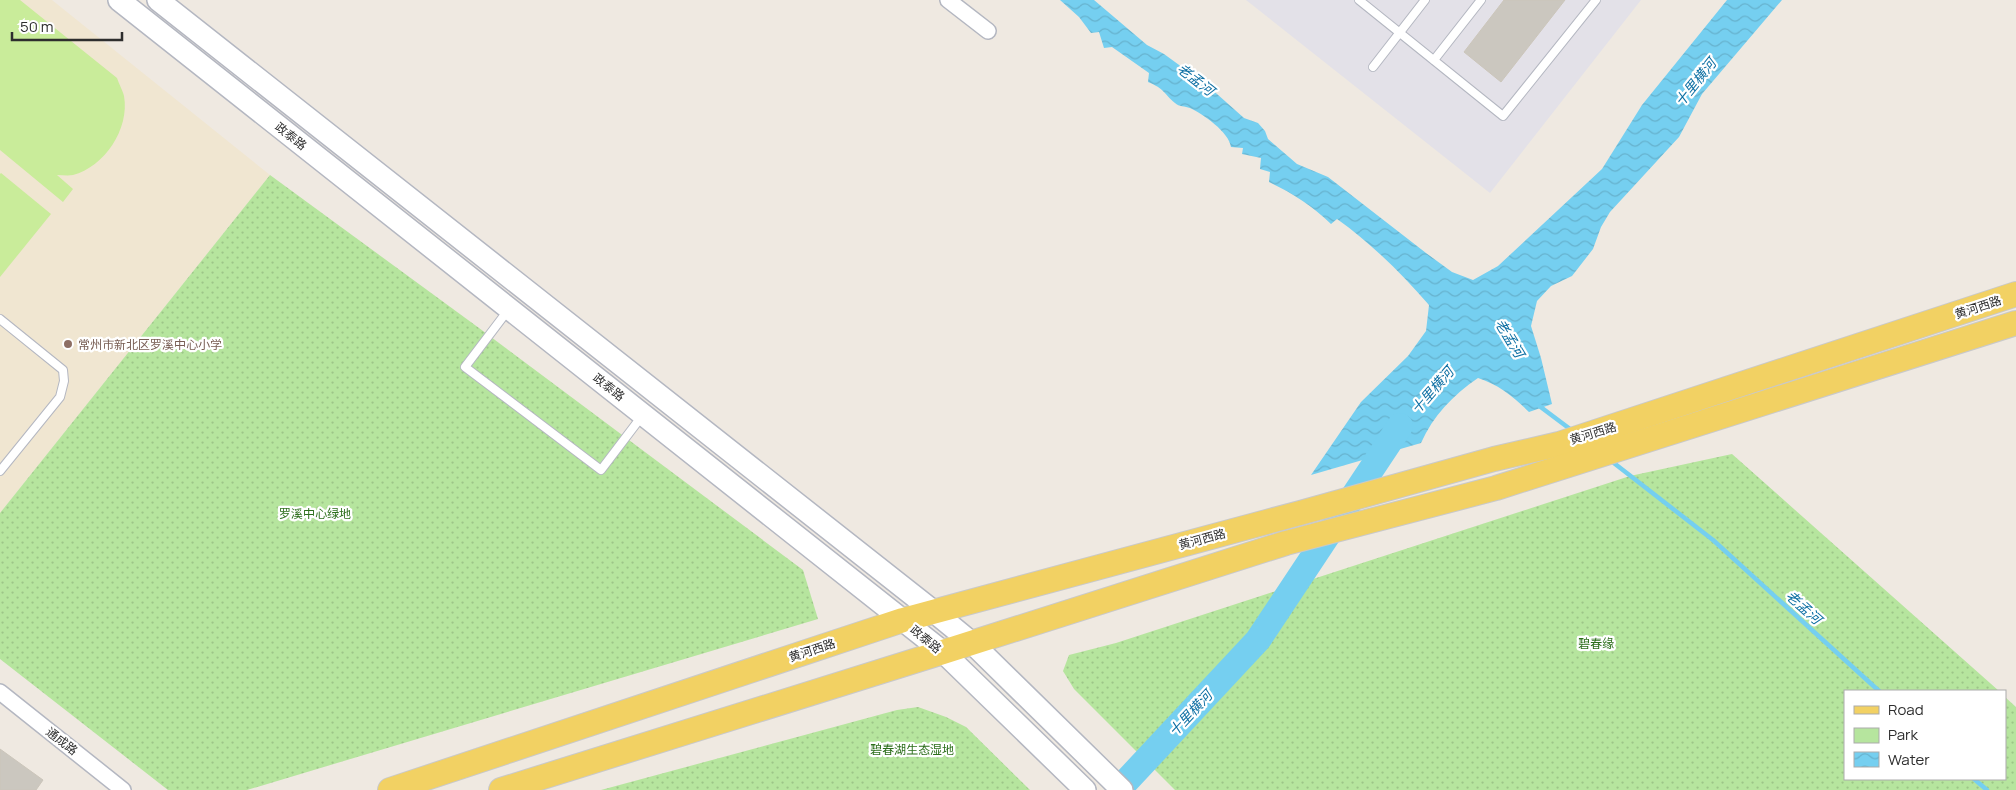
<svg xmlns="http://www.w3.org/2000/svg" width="2016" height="790" font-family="Manrope,'Noto Sans SC',sans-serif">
	<defs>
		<pattern id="green-dots" width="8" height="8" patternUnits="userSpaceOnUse" patternTransform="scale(1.25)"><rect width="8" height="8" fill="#b6e59e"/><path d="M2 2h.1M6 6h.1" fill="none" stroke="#9dc588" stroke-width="1.8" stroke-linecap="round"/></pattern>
		<pattern id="water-waves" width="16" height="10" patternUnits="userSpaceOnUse" patternTransform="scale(1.25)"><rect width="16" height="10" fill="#75cff0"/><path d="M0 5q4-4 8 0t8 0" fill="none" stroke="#66b2ce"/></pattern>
	</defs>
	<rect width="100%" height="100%" fill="#efe9e1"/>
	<polygon fill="#e3e1e8" points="1246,0 1641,0 1490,193"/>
	<polygon fill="#f0e6d1" points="0,0 52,0 270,175 0,513"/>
	<g fill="url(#green-dots)">
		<polygon points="270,175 479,328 803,570 818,619 247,790 168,790 0,659 0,513"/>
		<polygon points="1732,454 1999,691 1845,691 1845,779 2005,779 2005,697 2016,707 2016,790 1175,790 1074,689 1063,671 1069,655 1116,643 1630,476"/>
		<polygon points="918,707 946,717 966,727 1030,790 601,790 897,710"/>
	</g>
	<g fill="#c9ec9a">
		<path d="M0,0h20l97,78c2,6 6,13 7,18 6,33 -20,71 -51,79 -5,1 -11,0 -16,0l16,14 -10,13 -63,-52z"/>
		<polygon points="1,173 51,214 0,277 0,174"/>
	</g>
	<path fill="url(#water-waves)" d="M1060,0h34l53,45 17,9 44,32 36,32 14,5 7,8 3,8 29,25 31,13 98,76 26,19 21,8 25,-14 104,-97 40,-64 85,-105h55l-80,94 -23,43 -69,75 -9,15 -8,22 -21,27 -21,10 -14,15 -6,25 10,32 11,46 -23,8c-14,-14 -31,-28 -51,-34 -25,17 -45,38 -57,65l-110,32 50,-73 47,-46 18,-25 3,-26c-27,-31 -58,-62 -92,-86l-6,5c-20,-19 -37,-30 -62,-42l1,-10 -10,-3 1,-11 -19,-4 1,-6 -12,-1c-2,-15 -28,-33 -41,-39 -5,-2 -11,-1 -15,-5 -12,-10 -10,-14 -27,-21l1,-9 -37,-26 -8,1 -5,-16 -8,1 -12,-16z"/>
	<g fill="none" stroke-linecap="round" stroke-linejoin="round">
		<g stroke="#75cff0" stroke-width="4.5">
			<polyline points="1538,405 1574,432"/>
			<polyline points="1610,460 1713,540 1879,691"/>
			<polyline points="1974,779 1987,790"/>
		</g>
		<polyline stroke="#75cff0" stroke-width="26" points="1118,790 1258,640 1400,426"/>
	</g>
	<g fill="#cbc7bf" stroke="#cbc5ba">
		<polygon points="1504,0 1565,0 1501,82 1464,52"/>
		<polygon points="0,749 43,780 36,790 0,790"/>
	</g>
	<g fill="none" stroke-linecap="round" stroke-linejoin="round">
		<g stroke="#b4b7c1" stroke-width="10">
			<g id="service">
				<polyline points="1359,0 1503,116 1596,0"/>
				<polyline points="1434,60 1481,0"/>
				<polyline points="1373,67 1425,0"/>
				<polyline points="509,309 465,367 601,470 642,416"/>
				<polyline points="0,319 63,370 64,381 60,397 0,471"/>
			</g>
		</g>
		<g stroke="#b4b7c1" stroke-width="18">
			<g id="minor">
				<polyline points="948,0 988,31"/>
				<polyline points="0,692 123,790"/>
			</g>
		</g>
		<g stroke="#b4b7c1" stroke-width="24">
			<g id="secondary">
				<polyline points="119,0 943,652 1085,790"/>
				<polyline points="158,0 933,611 972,643 1122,790"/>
			</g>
		</g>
		<g stroke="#c9c9c9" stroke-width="26">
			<g id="primary">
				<polyline points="390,790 903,620 1300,513 1494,459 1559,444 2016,294"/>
				<polyline points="501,790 943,652 1286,543 1496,488 2016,323"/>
			</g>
		</g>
		<use href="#service" stroke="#fff" stroke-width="8"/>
		<use href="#minor" stroke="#fff" stroke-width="15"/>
		<use href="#secondary" stroke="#fff" stroke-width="21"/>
		<use href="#primary" stroke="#f2d163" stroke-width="24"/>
	</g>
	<circle fill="#8d6e63" stroke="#fff" stroke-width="2" cx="68" cy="344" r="5"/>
	<g text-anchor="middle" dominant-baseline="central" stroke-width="4.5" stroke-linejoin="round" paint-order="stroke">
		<g font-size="12" fill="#2e2e2e" stroke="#fff">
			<text transform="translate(291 136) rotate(38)">政泰路</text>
			<text transform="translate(1978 307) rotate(-18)">黄河西路</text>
			<text transform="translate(609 387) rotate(38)">政泰路</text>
			<text transform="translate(1593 433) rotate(-17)">黄河西路</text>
			<text transform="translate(1202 539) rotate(-15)">黄河西路</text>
			<text transform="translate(926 639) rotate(39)">政泰路</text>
			<text transform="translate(812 650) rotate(-18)">黄河西路</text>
			<text transform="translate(62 741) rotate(38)">通成路</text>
		</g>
		<g font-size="12" fill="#785e54" stroke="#fff" text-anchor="start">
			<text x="78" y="344">常州市新北区罗溪中心小学</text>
		</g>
		<g font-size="12" fill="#2c6e1b" stroke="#fff">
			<text x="315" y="513">罗溪中心绿地</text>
			<text x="1596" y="643">碧春缘</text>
			<text x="912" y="749">碧春湖生态湿地</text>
		</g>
		<g font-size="14" font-style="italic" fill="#0d6fa3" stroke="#fff">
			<text transform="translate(1196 79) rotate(38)">老孟河</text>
			<text transform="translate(1695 82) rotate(-51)">十里横河</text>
			<text transform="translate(1510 338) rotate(59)">老孟河</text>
			<text transform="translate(1432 390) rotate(-49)">十里横河</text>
			<text transform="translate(1804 607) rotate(42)">老孟河</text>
			<text transform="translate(1190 713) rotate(-47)">十里横河</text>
		</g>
	</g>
	<rect x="1844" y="690" width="162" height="90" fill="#ffffff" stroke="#ababab"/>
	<rect x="1854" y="706" width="25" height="8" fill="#f2d163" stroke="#ababab"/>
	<text x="1888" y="715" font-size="15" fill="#2e2e2e">Road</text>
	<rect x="1854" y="728" width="25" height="15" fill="#b6e59e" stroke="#ababab"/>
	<text x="1888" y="740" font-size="15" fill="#2e2e2e">Park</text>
	<rect x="1854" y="752" width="25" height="15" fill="url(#water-waves)" stroke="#ababab"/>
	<text x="1888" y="765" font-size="15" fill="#2e2e2e">Water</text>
	<path d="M12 32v8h110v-8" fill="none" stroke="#2e2e2e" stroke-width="2.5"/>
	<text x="20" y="32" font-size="15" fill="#2e2e2e" stroke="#ffffff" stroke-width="4" paint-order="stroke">50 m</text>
</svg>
